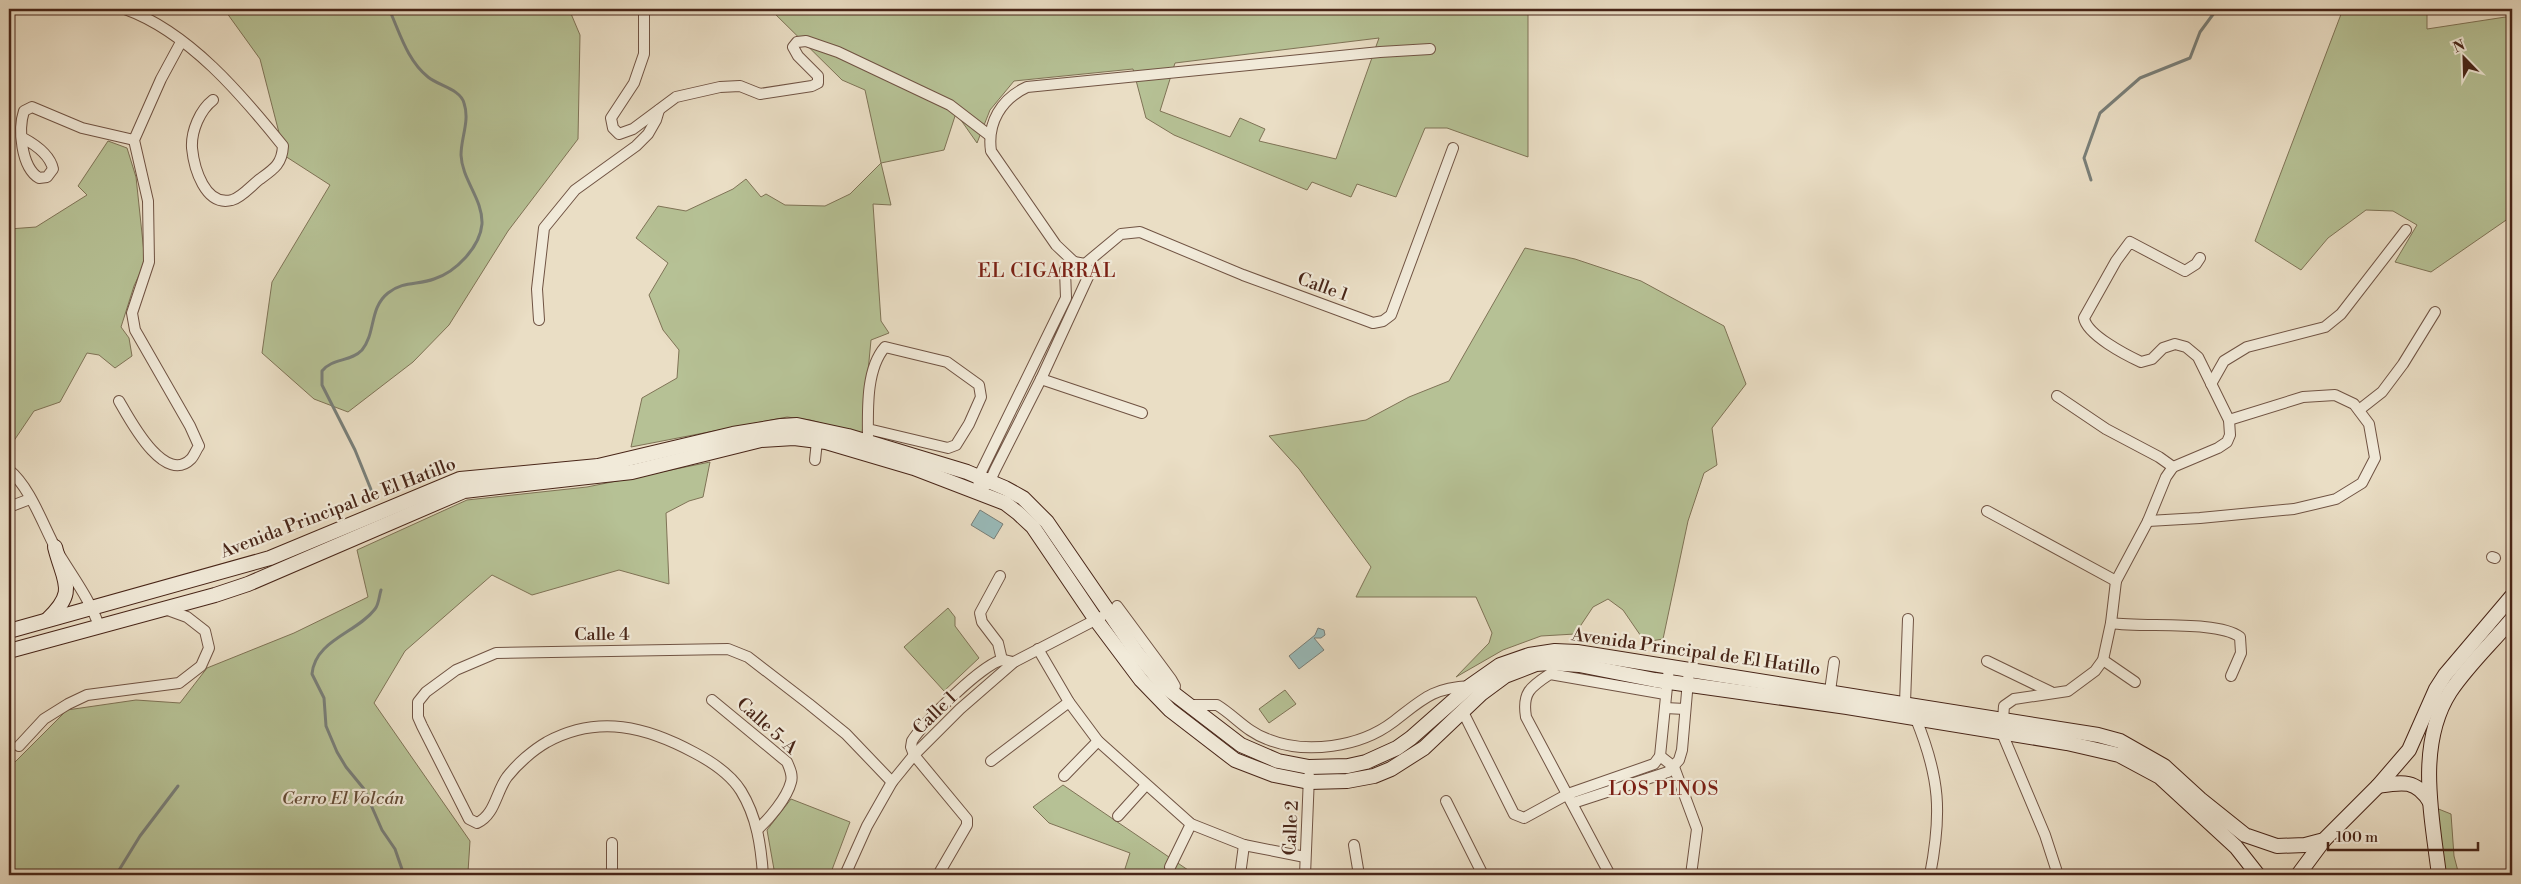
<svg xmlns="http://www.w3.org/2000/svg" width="2521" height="884" font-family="'Libre Bodoni',serif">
	<rect width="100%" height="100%" fill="#eadec5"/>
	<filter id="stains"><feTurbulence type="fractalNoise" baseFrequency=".004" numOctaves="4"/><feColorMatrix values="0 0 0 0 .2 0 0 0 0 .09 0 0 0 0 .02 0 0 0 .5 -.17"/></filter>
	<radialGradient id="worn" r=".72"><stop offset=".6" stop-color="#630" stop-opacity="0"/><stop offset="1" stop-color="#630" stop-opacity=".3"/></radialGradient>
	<g fill="#b6c195" stroke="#7f7356" fill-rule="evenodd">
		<polygon points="224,9 569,9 580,35 578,139 508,231 449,325 413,362 348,412 314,399 262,353 272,282 330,185 285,156 260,59"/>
		<path d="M770,9h758v148l-81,-29h-22l-29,69 -39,-13 -6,13 -39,-15 -5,8 -133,-55 -28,-17 -13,-49 -119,12 -24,29 -13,33 -21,-30 -12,37 -63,13 10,42 -18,-1 8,117 8,12 -18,7 -9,94 -52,-14 -23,-3 -156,30 11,-49 35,-20 2,-28 -16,-20 -14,-35 19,-32 -32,-25 22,-32 28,5 47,-22 13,-10 15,18 5,-3 19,11 40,1 25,-12 31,-31 -16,-73 -23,-10zM1379,38l-43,121 -77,-18 6,-12 -25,-11 -10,19 -70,-26 15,-48z"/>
		<polygon points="2343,9 2427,9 2427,29 2512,16 2512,216 2431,272 2395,262 2417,225 2393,211 2366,210 2328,238 2301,270 2255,241"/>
		<polygon points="108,141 127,148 136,177 145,262 134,286 121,327 129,338 132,356 115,368 99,355 87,353 60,402 34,411 9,448 9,229 36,227 87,195 78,186"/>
		<polygon points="1525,248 1575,259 1641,281 1724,326 1746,384 1712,428 1717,465 1704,473 1688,521 1663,639 1645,642 1623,610 1608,599 1593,607 1575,634 1541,636 1503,650 1456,677 1489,643 1492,633 1476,597 1356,597 1371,567 1299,469 1269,436 1366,420 1409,397 1449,381"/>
		<polygon points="710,462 703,497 689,501 666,513 669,584 619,570 532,595 492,575 405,651 374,703 470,841 468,872 472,875 9,875 9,787 14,785 9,768 67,710 136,700 180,703 207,668 294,633 368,597 357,550 467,500 587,487"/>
		<polygon points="948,608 955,617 955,626 979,658 944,691 904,647"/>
		<polygon points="1285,690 1296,704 1269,723 1259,709"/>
		<polygon points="1063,785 1188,870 1194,875 1123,875 1130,853 1049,823 1033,807"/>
		<polygon points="791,799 850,822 830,875 775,875 767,830"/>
		<polygon points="2436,808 2451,814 2454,856 2459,875 2445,875"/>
	</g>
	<g fill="#99bbba" stroke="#797f79">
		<polygon points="980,510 1003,524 994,539 971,525"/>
		<polygon points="1318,628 1324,630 1325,635 1321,638 1314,638 1324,650 1299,669 1289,656 1315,635"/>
	</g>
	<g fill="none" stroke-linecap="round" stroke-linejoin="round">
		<g stroke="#797f79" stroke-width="3">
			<polyline points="2091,180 2084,158 2100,113 2140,78 2190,58 2200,32 2217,9"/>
			<path d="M372,492l-17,-42 -33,-65v-14c10,-13 29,-9 40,-21 14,-17 7,-42 26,-57 15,-12 30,-8 46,-14 22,-7 46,-32 48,-55 1,-25 -20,-44 -21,-69 0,-18 9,-34 3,-52 -4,-14 -25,-17 -36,-26 -21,-17 -28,-44 -39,-68"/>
			<path d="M381,590c-2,6 -2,14 -6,19 -18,24 -60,31 -63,65l12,24 2,28 11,26 9,15 18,22 18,41 13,19 9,26"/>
			<polyline points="116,875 140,836 178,786"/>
		</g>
		<g stroke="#705343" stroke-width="12">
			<g id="minor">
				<path d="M125,9c64,23 117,86 158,137 -1,18 -9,23 -23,33 -8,6 -19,19 -28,21 -27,7 -38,-32 -40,-52 -1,-17 8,-38 21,-48"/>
				<polyline points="644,9 644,54 634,83 611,118 613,128 619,134 633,129 676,97 720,87 740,86 760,94 812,86 818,83 818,76 798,56 793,47 797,42 806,41 838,52 950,105 989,135"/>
				<path d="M23,138c13,7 27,17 30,31l-6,8 -8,1c-18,-11 -21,-49 -15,-67l8,-4 50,21 52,12"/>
				<path d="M1074,262l-18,-17 -65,-94c-4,-28 10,-52 36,-64l353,-35 50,-3"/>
				<polygon points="1074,262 1085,264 1088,270 1088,277 1041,379 995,470 990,481 978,493 979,476 1066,298 1065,270"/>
				<polyline points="1085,264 1121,234 1140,232 1243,275 1373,323 1383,321 1391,315 1453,148"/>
				<polyline points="539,320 537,289 544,228 575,190 636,146 648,134 656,120 659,110"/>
				<polyline points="1041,379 1142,413"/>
				<polyline points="2211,384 2224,361 2247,347 2325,327 2341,314 2406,230"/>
				<polyline points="2057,396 2106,429 2159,457 2173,467"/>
				<path d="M119,401c10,17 45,85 72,58 3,-3 5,-9 8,-13l-9,-20 -55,-96 -3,-17 17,-51 -1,-61 -14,-61 27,-61 20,-37"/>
				<polyline points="2359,410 2382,392 2403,364 2435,312"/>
				<path d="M868,442c0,-29 -3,-72 17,-95l62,15 32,23 2,12 -12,27 -13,21 -8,3 -80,-19"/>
				<polyline points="815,460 817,441"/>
				<path d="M9,470c21,17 34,55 47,79 15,26 33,48 43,77"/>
				<polyline points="9,507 30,499"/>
				<polyline points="1987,511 2116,581"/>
				<polyline points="2148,521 2200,518 2294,509 2336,499 2362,483 2375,458 2369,424 2354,404 2335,395 2303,397 2229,420"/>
				<polyline points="2492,557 2495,558"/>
				<polyline points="1000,576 980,613 982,622 998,643 1002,660"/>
				<polyline points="1117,606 1171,679 1175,686 1173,693"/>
				<path d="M2111,623c32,5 106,-3 129,14l1,16 -10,23"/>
				<polyline points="1038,649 1069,702 1098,741 1191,824 1244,845 1305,857"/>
				<polyline points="2103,660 2135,682"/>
				<polyline points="1987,661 2051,692"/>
				<polyline points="1830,691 1834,662"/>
				<path d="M712,700l75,62c3,7 6,13 4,20 -4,16 -22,37 -34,48"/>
				<polyline points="1905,703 1908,619"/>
				<path d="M1188,705h29c18,11 30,27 50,34 39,16 93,8 126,-17 30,-23 39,-34 77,-36"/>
				<polyline points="1665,708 1685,709"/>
				<polyline points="1463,712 1514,814 1524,818 1568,794 1654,764 1660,756 1669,667"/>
				<path d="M1916,719c24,59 26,94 14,156"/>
				<polyline points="19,746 44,719 68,704 87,695 179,683 201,666 209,648 205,631 187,617 165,609"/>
				<polyline points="1660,756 1674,767 1697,829 1691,875"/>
				<polyline points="991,761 1069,702"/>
				<polyline points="1064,776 1098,741"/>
				<polyline points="1446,801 1483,875"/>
				<polyline points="1573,803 1668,772 1679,760 1682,750 1689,669"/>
				<polyline points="1118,816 1146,785"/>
				<polyline points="1354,845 1359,875"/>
				<polyline points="1170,867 1191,824"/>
				<polyline points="612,875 612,843"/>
				<path d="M763,875c-2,-29 -6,-58 -22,-84 -10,-16 -29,-29 -46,-38 -48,-26 -96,-39 -148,-11 -14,8 -30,22 -40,35 -11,15 -12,38 -30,46l-8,-4 -47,-93 -4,-9v-15l8,-10 30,-22 40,-17 232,-4 20,8 61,47 37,30 46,48"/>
				<polyline points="845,875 867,826 892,782 914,755 960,709 1014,662 1101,617"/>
				<path d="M938,875l29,-50v-6l-53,-64 -3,-8 1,-6c9,-16 73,-80 91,-81 3,0 8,2 11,2"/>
				<polyline points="1240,875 1244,845"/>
				<polyline points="1305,875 1309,776"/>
				<path d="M1610,875l-84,-158c-4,-24 4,-30 24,-43l115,20"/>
				<path d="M2058,875l-13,-40 -43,-102 2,-27 10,-7 54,-8 27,-20 8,-11 8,-37 5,-42 32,-60 18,-44 7,-10 45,-19 9,-6 3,-7 -1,-15 -31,-63 -12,-10 -11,-3 -12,4 -11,11 -11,3c-15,-7 -54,-27 -57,-44l32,-57 14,-19 55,29 11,-7 4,-6"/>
			</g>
		</g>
		<g stroke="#482518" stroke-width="16">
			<g id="secondary">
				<path d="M47,620c31,-29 17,-37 8,-73"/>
				<polyline points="9,631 270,558 460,479 598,466 733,434 781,426 797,425 848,436 967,472 1005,488 1023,498 1047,522 1137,653 1164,686 1241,745 1278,761 1309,767 1348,766 1366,762 1397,748 1411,738 1470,686 1500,665 1529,655 1555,651 1577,652 2098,735 2120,741 2164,766 2200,799 2245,835 2277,846 2305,845 2324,840 2378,786 2409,750 2436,689 2445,675 2512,596"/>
				<polyline points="9,651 215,595 248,584 464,491 632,472 761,440 794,438 826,442 914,468 1005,503 1018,513 1033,527 1096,620 1141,680 1170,710 1235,760 1274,775 1309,782 1347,781 1374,776 1391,769 1424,748 1482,693 1505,676 1536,664 1550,663 1579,665 1655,680 1847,707 2067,743 2119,755 2160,777 2236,847 2258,875"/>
				<path d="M2378,786c24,-4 38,-7 52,16"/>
				<polyline points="2298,875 2324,840"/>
				<path d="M2439,875c-7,-58 -23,-130 11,-183 18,-27 42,-49 62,-73"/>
			</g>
		</g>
		<use href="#minor" stroke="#f1ead9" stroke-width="10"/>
		<use href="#secondary" stroke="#f1ead9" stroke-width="14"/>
	</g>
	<g text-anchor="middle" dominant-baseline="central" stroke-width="4.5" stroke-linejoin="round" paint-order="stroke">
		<g font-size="18" fill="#482518" stroke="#f1ead9">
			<text transform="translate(1323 287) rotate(20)">Calle 1</text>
			<text transform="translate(338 508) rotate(-21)">Avenida Principal de El Hatillo</text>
			<text x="602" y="634">Calle 4</text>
			<text transform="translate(1696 652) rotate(8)">Avenida Principal de El Hatillo</text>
			<text transform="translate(935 713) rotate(-44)">Calle 1</text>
			<text transform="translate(767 726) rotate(42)">Calle 5-A</text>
			<text transform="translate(1291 828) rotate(-87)">Calle 2</text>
		</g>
		<g font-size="18" font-style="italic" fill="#644c37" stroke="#f1ead9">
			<text x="343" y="798">Cerro El Volcán</text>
		</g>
		<g font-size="19" letter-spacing="1" fill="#7a1f14" stroke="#f1ead9">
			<text x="1047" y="271">EL CIGARRAL</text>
			<text x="1664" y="789">LOS PINOS</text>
		</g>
	</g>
	<rect width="2521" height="884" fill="none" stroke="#eadec5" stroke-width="30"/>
	<rect x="10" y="10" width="2501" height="864" fill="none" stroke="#482518" stroke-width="2.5"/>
	<rect x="15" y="15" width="2491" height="854" fill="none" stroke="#482518"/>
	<g transform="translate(2464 58) rotate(337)" stroke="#f1ead9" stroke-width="4" paint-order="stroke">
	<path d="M0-4L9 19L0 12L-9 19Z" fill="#482518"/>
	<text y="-8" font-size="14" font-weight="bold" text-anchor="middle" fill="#482518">N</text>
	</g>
	<path d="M2328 842v8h150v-8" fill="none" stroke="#482518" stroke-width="2.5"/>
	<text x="2336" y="842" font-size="15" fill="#482518" stroke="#f1ead9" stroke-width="4" paint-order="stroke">100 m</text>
	<rect width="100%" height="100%" filter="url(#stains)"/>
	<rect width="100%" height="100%" fill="url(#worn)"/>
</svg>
